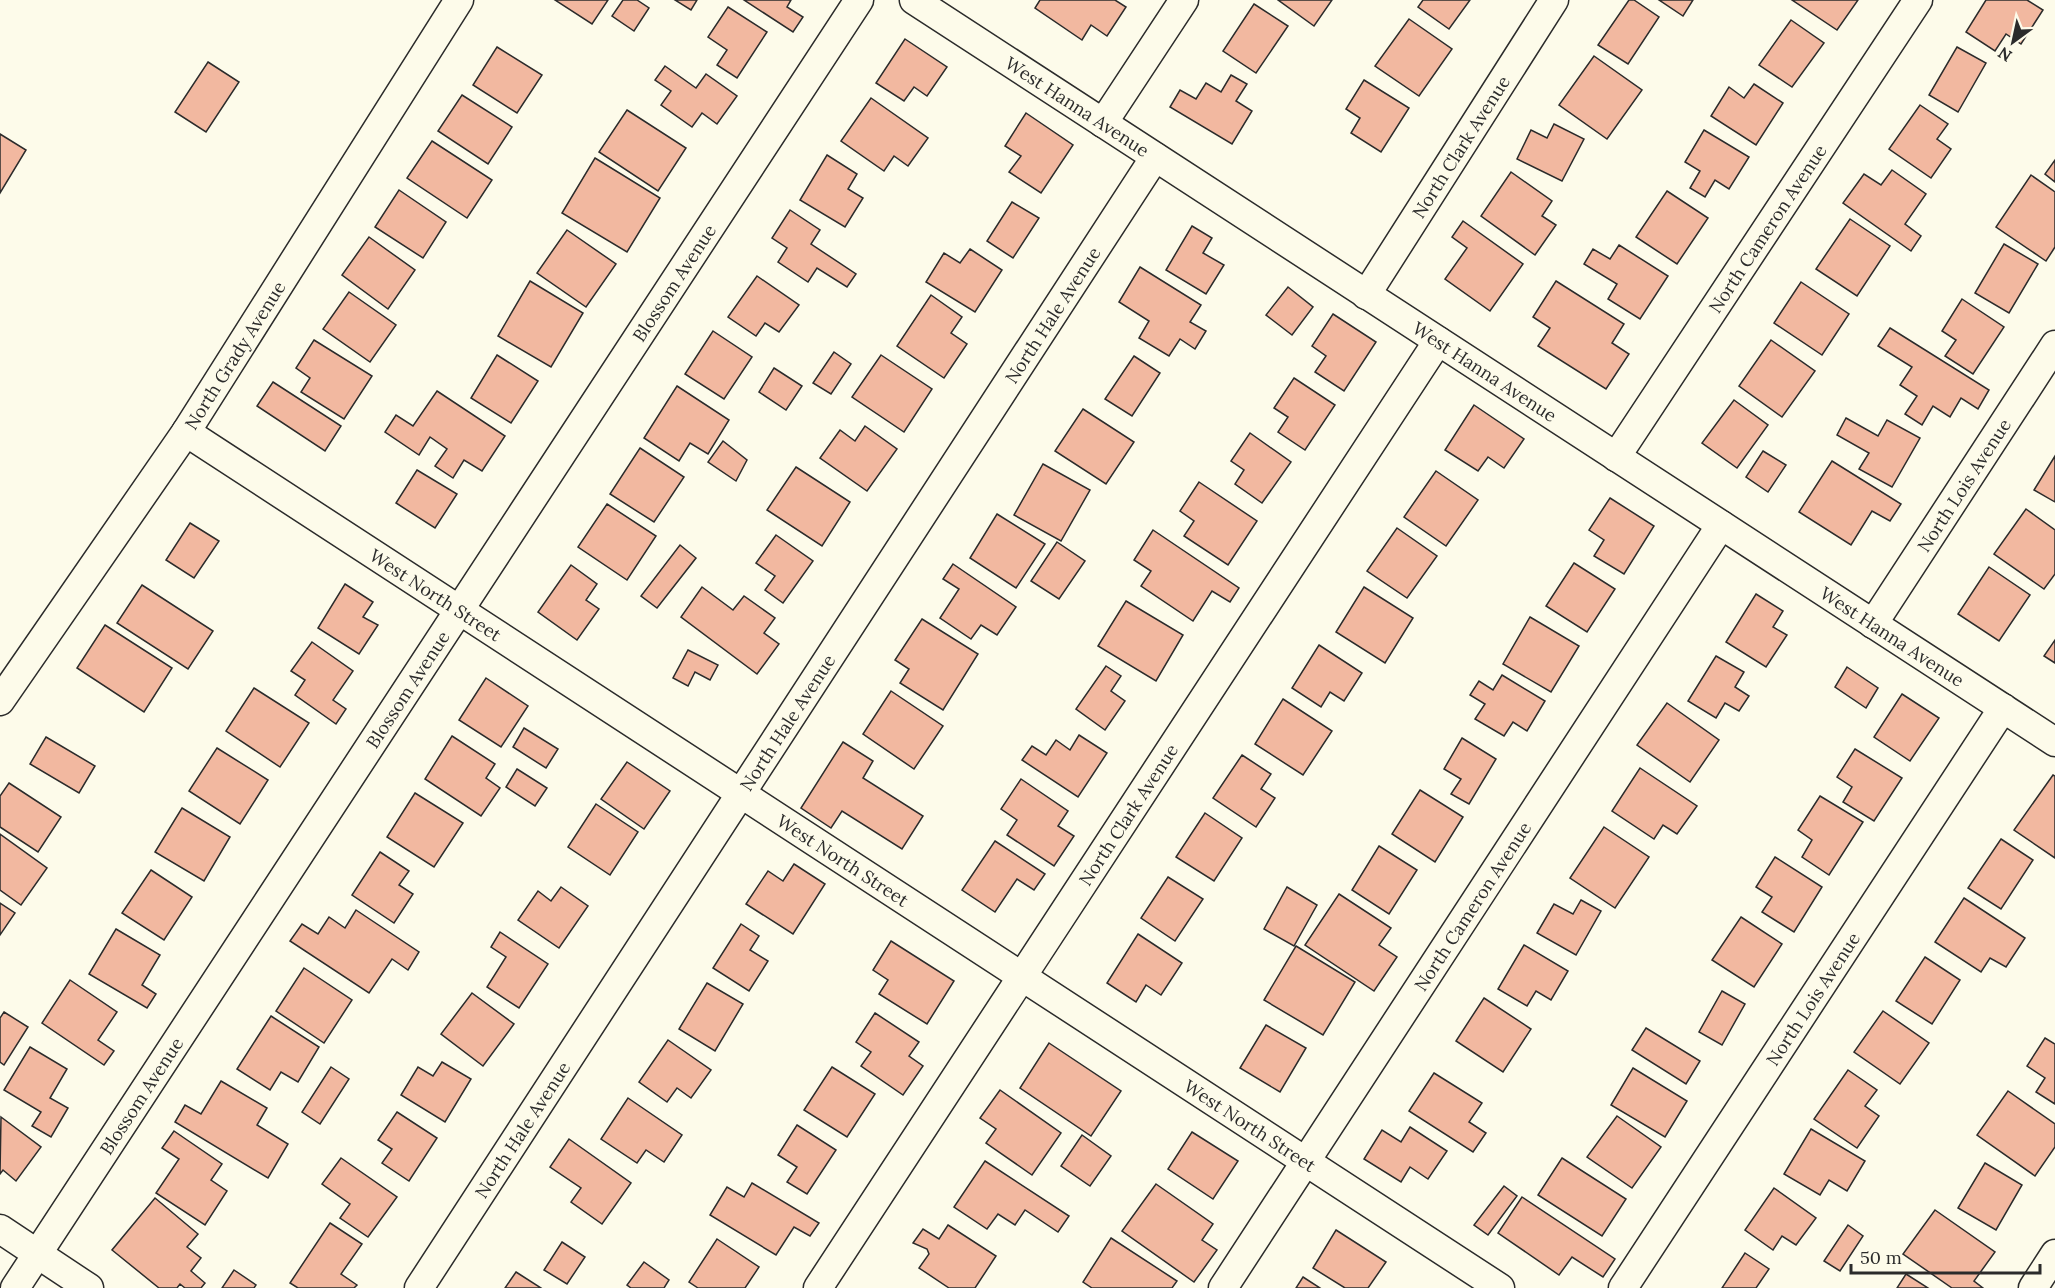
<svg xmlns="http://www.w3.org/2000/svg" width="2055" height="1288" font-family="Lora,serif">
	<rect width="100%" height="100%" fill="#fdfbea"/>
	<g fill="#f2b8a0" stroke="#2b2b2b" stroke-width="1.5">
		<polygon points="555,0 608,0 592,24"/>
		<polygon points="623,0 637,0 649,8 634,31 612,16"/>
		<polygon points="675,0 697,0 691,10"/>
		<polygon points="744,0 791,0 787,7 803,17 793,32"/>
		<polygon points="1040,0 1115,0 1126,7 1107,36 1091,25 1082,40 1035,8"/>
		<polygon points="1278,0 1332,0 1314,26"/>
		<polygon points="1423,0 1470,0 1449,29 1418,7"/>
		<polygon points="1629,0 1634,0 1659,17 1628,64 1598,45"/>
		<polygon points="1659,0 1693,0 1683,16"/>
		<polygon points="1792,0 1858,0 1837,30"/>
		<polygon points="1986,0 2027,0 2043,10 2021,44 2006,34 1995,51 1966,32"/>
		<polygon points="1254,4 1288,26 1256,73 1223,51"/>
		<polygon points="728,7 767,32 737,78 717,65 727,50 708,37"/>
		<polygon points="1409,19 1452,49 1419,96 1375,66"/>
		<polygon points="1791,20 1824,43 1792,87 1759,65"/>
		<polygon points="905,39 947,67 927,96 914,87 904,101 876,83"/>
		<polygon points="497,47 542,75 517,113 473,85"/>
		<polygon points="1957,47 1986,63 1958,112 1929,95"/>
		<polygon points="1594,56 1642,90 1607,139 1559,105"/>
		<polygon points="208,62 239,82 206,132 175,112"/>
		<polygon points="665,66 696,88 706,74 737,96 717,124 702,113 692,127 661,105 671,91 655,80"/>
		<polygon points="1231,75 1247,84 1236,101 1252,111 1232,144 1170,107 1180,90 1196,99 1206,83 1221,92"/>
		<polygon points="1364,80 1409,108 1381,152 1351,133 1360,118 1346,109"/>
		<polygon points="1754,84 1783,103 1756,145 1711,116 1729,87 1744,98"/>
		<polygon points="462,95 512,127 488,164 438,131"/>
		<polygon points="871,98 928,138 908,166 894,156 884,171 841,141"/>
		<polygon points="1920,105 1948,124 1937,139 1951,149 1931,178 1889,149"/>
		<polygon points="627,110 686,148 658,191 599,152"/>
		<polygon points="1026,113 1073,145 1041,193 1009,172 1021,156 1005,146"/>
		<polygon points="1554,124 1584,139 1562,181 1517,159 1531,130 1547,138"/>
		<polygon points="1704,130 1749,157 1729,189 1715,180 1705,197 1690,188 1700,171 1685,162"/>
		<polygon points="0,134 26,150 0,193"/>
		<polygon points="432,141 492,180 467,218 407,178"/>
		<polygon points="827,155 857,174 848,189 863,198 845,227 800,200"/>
		<polygon points="595,158 660,198 627,252 562,213"/>
		<polygon points="2055,160 2055,182 2045,174"/>
		<polygon points="1892,170 1926,194 1905,224 1921,236 1911,251 1843,203 1864,174 1881,185"/>
		<polygon points="1511,172 1552,201 1542,216 1556,225 1535,255 1481,216"/>
		<polygon points="2031,175 2055,192 2055,247 2046,261 1996,227"/>
		<polygon points="399,190 446,222 423,258 375,227"/>
		<polygon points="1667,191 1708,218 1677,264 1636,237"/>
		<polygon points="1012,202 1039,218 1013,258 987,241"/>
		<polygon points="790,210 820,230 811,244 856,274 847,287 817,268 808,282 778,262 787,248 772,238"/>
		<polygon points="1850,219 1890,246 1857,296 1816,269"/>
		<polygon points="1463,221 1523,264 1490,311 1445,279 1467,248 1452,237"/>
		<polygon points="1192,226 1212,238 1203,253 1224,265 1206,294 1166,270"/>
		<polygon points="567,230 616,264 586,307 537,273"/>
		<polygon points="369,237 415,270 388,309 342,275"/>
		<polygon points="2004,244 2038,264 2009,313 1975,293"/>
		<polygon points="1619,245 1668,276 1640,319 1608,299 1617,284 1584,264 1593,249 1610,259"/>
		<polygon points="970,249 1002,270 975,312 926,282 944,253 960,263"/>
		<polygon points="1140,267 1201,305 1190,322 1206,331 1195,349 1180,339 1169,356 1139,338 1149,321 1119,302"/>
		<polygon points="757,276 799,305 779,332 765,323 756,336 728,317"/>
		<polygon points="530,281 583,313 551,367 498,336"/>
		<polygon points="1556,281 1624,324 1612,343 1629,354 1606,389 1538,346 1550,328 1533,317"/>
		<polygon points="1801,282 1849,314 1822,355 1774,323"/>
		<polygon points="1288,287 1313,307 1292,335 1266,315"/>
		<polygon points="349,292 396,325 370,362 323,329"/>
		<polygon points="931,295 962,317 951,333 967,344 944,378 897,346"/>
		<polygon points="1962,299 2004,327 1973,374 1945,356 1956,340 1942,331"/>
		<polygon points="1333,314 1376,342 1344,391 1315,372 1326,356 1312,346"/>
		<polygon points="1890,328 1989,390 1978,409 1961,398 1950,417 1933,406 1922,425 1905,414 1917,396 1900,385 1912,367 1878,346"/>
		<polygon points="713,331 752,357 724,399 685,374"/>
		<polygon points="314,340 372,376 344,419 301,392 310,378 296,368"/>
		<polygon points="1771,340 1815,371 1782,417 1739,386"/>
		<polygon points="834,352 851,364 831,394 813,383"/>
		<polygon points="497,355 538,381 511,423 471,398"/>
		<polygon points="881,355 932,389 904,432 852,397"/>
		<polygon points="1134,356 1160,373 1132,416 1105,399"/>
		<polygon points="774,368 802,386 786,410 759,392"/>
		<polygon points="1294,378 1335,405 1305,450 1278,432 1288,417 1274,408"/>
		<polygon points="273,382 341,426 325,451 257,406"/>
		<polygon points="677,386 729,420 708,454 690,443 679,461 644,438"/>
		<polygon points="437,391 505,436 482,471 464,460 453,478 435,466 447,449 430,437 419,455 385,432 396,415 413,426"/>
		<polygon points="1734,400 1768,425 1737,468 1702,443"/>
		<polygon points="1474,405 1524,439 1504,468 1488,457 1478,471 1445,450"/>
		<polygon points="1083,409 1134,442 1106,484 1055,451"/>
		<polygon points="1846,418 1878,436 1887,420 1920,438 1892,487 1859,469 1869,453 1837,435"/>
		<polygon points="865,426 897,449 867,491 820,458 840,430 855,441"/>
		<polygon points="1250,433 1291,462 1262,503 1235,484 1244,470 1231,461"/>
		<polygon points="723,441 747,460 736,481 708,462"/>
		<polygon points="640,448 684,477 654,522 610,494"/>
		<polygon points="1763,451 1786,465 1768,492 1746,477"/>
		<polygon points="2055,456 2055,502 2034,490"/>
		<polygon points="1832,461 1901,504 1890,521 1872,511 1851,545 1799,512"/>
		<polygon points="1043,464 1090,490 1061,541 1014,515"/>
		<polygon points="796,467 850,502 822,546 767,510"/>
		<polygon points="417,470 457,494 435,528 396,503"/>
		<polygon points="1436,471 1478,500 1446,546 1404,517"/>
		<polygon points="1199,482 1257,521 1228,565 1184,536 1194,521 1180,511"/>
		<polygon points="1610,498 1654,526 1624,574 1594,556 1604,540 1589,530"/>
		<polygon points="607,504 656,536 627,580 578,547"/>
		<polygon points="2026,509 2055,530 2055,574 2044,589 1994,554"/>
		<polygon points="997,514 1045,544 1016,588 970,558"/>
		<polygon points="190,523 219,541 194,578 166,560"/>
		<polygon points="1397,528 1437,556 1407,598 1367,571"/>
		<polygon points="1153,530 1239,588 1230,602 1212,591 1193,621 1141,586 1151,571 1134,560"/>
		<polygon points="776,535 813,561 783,603 765,590 775,576 756,563"/>
		<polygon points="1057,542 1085,561 1059,599 1031,581"/>
		<polygon points="680,545 696,558 657,608 641,596"/>
		<polygon points="1574,563 1615,589 1587,632 1546,606"/>
		<polygon points="953,564 1016,607 997,635 981,625 971,639 940,618 959,589 943,579"/>
		<polygon points="571,565 597,584 586,600 599,609 577,640 538,612"/>
		<polygon points="1989,567 2030,595 1999,641 1958,614"/>
		<polygon points="345,584 373,602 363,617 378,625 359,654 318,628"/>
		<polygon points="142,585 213,631 188,669 117,623"/>
		<polygon points="702,587 733,610 744,596 775,618 764,633 779,644 757,674 681,617"/>
		<polygon points="1364,587 1413,618 1385,663 1336,632"/>
		<polygon points="1756,594 1783,611 1773,627 1787,635 1766,667 1726,642"/>
		<polygon points="1126,601 1183,635 1156,681 1098,646"/>
		<polygon points="1530,617 1579,646 1551,692 1503,664"/>
		<polygon points="922,619 978,654 943,710 900,683 909,669 895,660"/>
		<polygon points="105,625 172,668 144,712 77,668"/>
		<polygon points="2055,640 2055,663 2044,656"/>
		<polygon points="312,642 353,671 333,700 346,709 336,724 295,695 305,680 291,671"/>
		<polygon points="1319,645 1362,673 1344,701 1330,692 1321,707 1292,688"/>
		<polygon points="688,650 718,665 710,680 695,672 688,686 673,678"/>
		<polygon points="1716,656 1744,672 1735,687 1749,696 1739,711 1725,703 1716,718 1688,701"/>
		<polygon points="1106,666 1121,676 1111,691 1125,701 1105,730 1076,709"/>
		<polygon points="1847,667 1878,688 1866,708 1835,687"/>
		<polygon points="1502,675 1545,701 1527,731 1513,722 1504,736 1475,719 1485,704 1470,695 1479,681 1493,690"/>
		<polygon points="486,678 528,706 501,747 459,720"/>
		<polygon points="254,688 309,723 280,767 226,731"/>
		<polygon points="891,691 943,726 914,769 863,734"/>
		<polygon points="1902,694 1939,718 1910,761 1874,737"/>
		<polygon points="1283,699 1332,731 1303,775 1255,744"/>
		<polygon points="1667,703 1719,740 1690,782 1637,745"/>
		<polygon points="524,728 558,749 546,768 513,747"/>
		<polygon points="1079,735 1107,753 1078,797 1022,760 1032,746 1046,755 1056,740 1070,750"/>
		<polygon points="452,736 495,764 486,778 500,788 481,816 425,779"/>
		<polygon points="46,737 95,766 79,793 30,764"/>
		<polygon points="1462,738 1496,759 1469,804 1451,794 1461,779 1444,769"/>
		<polygon points="843,742 873,761 863,778 923,816 902,849 842,811 831,828 801,808"/>
		<polygon points="217,748 268,780 240,824 189,791"/>
		<polygon points="1855,749 1902,778 1874,821 1843,802 1852,787 1837,777"/>
		<polygon points="1242,755 1271,774 1261,789 1275,798 1256,827 1213,798"/>
		<polygon points="627,762 670,791 644,829 601,799"/>
		<polygon points="1640,768 1697,806 1677,834 1663,825 1654,839 1612,811"/>
		<polygon points="517,769 547,788 535,806 506,787"/>
		<polygon points="2053,775 2055,776 2055,858 2014,830"/>
		<polygon points="1021,779 1068,811 1058,826 1074,836 1054,866 1007,835 1017,820 1001,809"/>
		<polygon points="9,783 61,817 38,852 0,827 0,796"/>
		<polygon points="1420,790 1463,817 1435,862 1392,834"/>
		<polygon points="415,793 463,823 434,867 387,837"/>
		<polygon points="1820,796 1863,822 1829,875 1802,857 1812,840 1798,830"/>
		<polygon points="596,804 638,832 610,875 568,847"/>
		<polygon points="182,808 230,837 204,881 155,852"/>
		<polygon points="1205,813 1242,838 1214,881 1176,857"/>
		<polygon points="1604,827 1649,857 1615,908 1570,878"/>
		<polygon points="0,834 47,868 21,905 0,890"/>
		<polygon points="2001,839 2033,860 2001,909 1968,888"/>
		<polygon points="995,841 1045,874 1034,890 1017,879 995,912 962,890"/>
		<polygon points="1379,846 1417,870 1389,914 1352,890"/>
		<polygon points="380,852 409,871 399,885 413,894 394,923 352,895"/>
		<polygon points="1775,857 1822,887 1794,932 1762,912 1772,897 1756,887"/>
		<polygon points="794,864 825,884 793,934 746,904 768,871 783,881"/>
		<polygon points="151,870 192,897 164,940 122,913"/>
		<polygon points="1168,877 1203,899 1175,941 1141,918"/>
		<polygon points="561,887 588,906 559,948 518,920 538,891 551,901"/>
		<polygon points="1287,887 1317,905 1294,946 1264,929"/>
		<polygon points="1339,894 1391,928 1379,945 1397,957 1374,991 1305,945"/>
		<polygon points="1964,898 2025,938 2006,967 1990,958 1981,972 1935,942"/>
		<polygon points="1581,900 1601,911 1576,955 1537,933 1554,904 1573,914"/>
		<polygon points="0,903 15,913 0,935"/>
		<polygon points="356,910 419,952 408,970 392,959 369,993 290,941 302,924 318,934 329,917 345,928"/>
		<polygon points="1741,917 1782,944 1754,987 1712,960"/>
		<polygon points="741,924 759,936 750,950 768,961 749,991 713,968"/>
		<polygon points="116,929 160,955 142,985 156,994 147,1008 89,974"/>
		<polygon points="500,932 548,964 519,1008 487,987 506,957 491,947"/>
		<polygon points="1138,934 1182,963 1161,995 1146,985 1136,1002 1107,983"/>
		<polygon points="891,941 954,981 927,1024 879,994 888,980 873,970"/>
		<polygon points="1524,945 1568,971 1551,1000 1536,991 1527,1006 1498,989"/>
		<polygon points="1296,946 1355,982 1323,1035 1264,1000"/>
		<polygon points="1925,957 1960,980 1932,1024 1896,1001"/>
		<polygon points="304,968 352,1000 324,1043 276,1011"/>
		<polygon points="70,980 117,1012 98,1040 114,1051 104,1065 42,1023"/>
		<polygon points="707,983 743,1004 715,1051 679,1029"/>
		<polygon points="1722,991 1745,1004 1722,1045 1699,1032"/>
		<polygon points="472,993 514,1024 483,1066 441,1034"/>
		<polygon points="1484,998 1531,1029 1503,1072 1456,1041"/>
		<polygon points="1883,1011 1929,1043 1900,1084 1854,1052"/>
		<polygon points="4,1012 28,1027 4,1065 0,1062 0,1018"/>
		<polygon points="875,1013 919,1042 909,1056 923,1066 903,1095 861,1066 871,1052 856,1042"/>
		<polygon points="271,1016 319,1047 298,1082 281,1072 270,1090 237,1069"/>
		<polygon points="1266,1025 1306,1048 1280,1092 1240,1068"/>
		<polygon points="1646,1028 1700,1061 1686,1084 1632,1050"/>
		<polygon points="2045,1038 2055,1044 2055,1104 2036,1092 2045,1078 2027,1066"/>
		<polygon points="668,1040 711,1070 691,1098 677,1088 667,1102 639,1082"/>
		<polygon points="1049,1043 1121,1091 1091,1136 1020,1088"/>
		<polygon points="30,1047 67,1069 50,1098 68,1108 51,1137 32,1126 41,1112 4,1090"/>
		<polygon points="442,1062 471,1079 445,1122 401,1095 418,1067 433,1076"/>
		<polygon points="331,1067 349,1079 320,1124 302,1112"/>
		<polygon points="832,1067 875,1094 847,1137 804,1110"/>
		<polygon points="1633,1068 1687,1101 1665,1137 1611,1105"/>
		<polygon points="1848,1070 1877,1090 1865,1106 1879,1116 1857,1148 1814,1119"/>
		<polygon points="1434,1073 1482,1103 1469,1122 1486,1133 1473,1152 1409,1111"/>
		<polygon points="221,1081 267,1108 257,1125 288,1144 268,1178 175,1122 185,1105 201,1114"/>
		<polygon points="1000,1090 1061,1133 1032,1175 986,1143 996,1129 980,1118"/>
		<polygon points="2008,1091 2055,1124 2055,1147 2035,1176 1977,1135"/>
		<polygon points="628,1098 682,1135 664,1162 646,1150 637,1163 601,1139"/>
		<polygon points="397,1112 437,1138 409,1181 382,1163 392,1149 378,1140"/>
		<polygon points="1617,1116 1661,1147 1632,1188 1587,1157"/>
		<polygon points="1,1117 41,1147 16,1181 3,1170 0,1174"/>
		<polygon points="797,1125 836,1150 807,1194 787,1182 797,1167 778,1155"/>
		<polygon points="1410,1127 1447,1151 1428,1179 1410,1167 1401,1182 1364,1159 1382,1130 1401,1142"/>
		<polygon points="1811,1129 1865,1161 1847,1191 1829,1180 1820,1195 1784,1174"/>
		<polygon points="174,1131 222,1164 211,1180 227,1191 205,1225 156,1193 179,1159 162,1148"/>
		<polygon points="1192,1132 1238,1161 1213,1199 1168,1169"/>
		<polygon points="1082,1135 1111,1156 1090,1186 1061,1166"/>
		<polygon points="569,1139 631,1183 602,1224 571,1202 581,1188 550,1167"/>
		<polygon points="341,1158 397,1197 368,1237 340,1218 350,1204 322,1184"/>
		<polygon points="1562,1158 1626,1199 1602,1236 1538,1195"/>
		<polygon points="985,1161 1069,1216 1058,1232 1025,1210 1015,1225 998,1214 987,1229 954,1207"/>
		<polygon points="1985,1163 2022,1185 1996,1230 1958,1208"/>
		<polygon points="752,1183 819,1223 810,1236 794,1227 776,1255 710,1215 727,1187 744,1197"/>
		<polygon points="1156,1184 1213,1224 1202,1240 1217,1250 1194,1282 1122,1231"/>
		<polygon points="1504,1186 1517,1196 1488,1235 1474,1225"/>
		<polygon points="1774,1188 1816,1218 1796,1245 1782,1236 1773,1250 1745,1230"/>
		<polygon points="1522,1197 1615,1259 1603,1277 1572,1257 1559,1275 1498,1233"/>
		<polygon points="155,1198 198,1234 187,1247 201,1258 191,1271 205,1283 201,1288 185,1288 180,1284 177,1288 159,1288 112,1250"/>
		<polygon points="1935,1210 1995,1252 1974,1281 1983,1288 1952,1288 1903,1254"/>
		<polygon points="330,1223 362,1244 341,1274 357,1285 354,1288 298,1288 290,1283"/>
		<polygon points="948,1225 996,1256 975,1288 949,1288 919,1268 929,1254 927,1249 913,1243 923,1229 939,1239"/>
		<polygon points="1848,1225 1863,1236 1840,1271 1824,1261"/>
		<polygon points="1336,1230 1386,1262 1368,1288 1345,1288 1313,1268"/>
		<polygon points="1111,1238 1177,1281 1172,1288 1092,1288 1083,1282"/>
		<polygon points="717,1239 759,1267 745,1288 698,1288 689,1282"/>
		<polygon points="562,1242 585,1257 567,1284 544,1270"/>
		<polygon points="1745,1253 1769,1269 1756,1288 1722,1288"/>
		<polygon points="644,1262 669,1280 664,1288 631,1288 627,1285"/>
		<polygon points="234,1270 256,1285 254,1288 222,1288"/>
		<polygon points="516,1272 541,1288 505,1288"/>
		<polygon points="1906,1274 1928,1288 1897,1288"/>
		<polygon points="1303,1277 1320,1288 1296,1288"/>
	</g>
	<g fill="none" stroke-linecap="round" stroke-linejoin="round">
		<g stroke="#2b2b2b" stroke-width="31">
			<g id="minor">
				<path id="s1" d="M914,0l1141,742"/>
				<polyline points="1103,123 1184,0"/>
				<path id="s2" d="M1366,295l188,-295"/>
				<path id="s3" d="M186,432l1314,856"/>
				<path id="s4" d="M1616,457l302,-457"/>
				<path id="s5" d="M1873,624l182,-279"/>
				<path id="s6" d="M0,701l186,-269 273,-432"/>
				<polyline points="0,1229 89,1288"/>
				<path id="s7" d="M15,1288l844,-1288"/>
				<path id="s8" d="M419,1288l736,-1131"/>
				<path id="s9" d="M818,1288l620,-947"/>
				<path id="s10" d="M1223,1288l498,-763"/>
				<path id="s11" d="M1623,1288l380,-580"/>
				<polyline points="2033,1288 2055,1254"/>
			</g>
		</g>
		<use href="#minor" stroke="#fdfbea" stroke-width="28"/>
	</g>
	<g text-anchor="middle" dominant-baseline="central" stroke-width="4.5" stroke-linejoin="round" paint-order="stroke">
		<g font-size="18" fill="#2b2b2b" stroke="#fdfbea">
			<text stroke="none"><textPath href="#s1" startOffset="195">West Hanna Avenue</textPath></text>
			<text stroke="none"><textPath href="#s2" startOffset="176">North Clark Avenue</textPath></text>
			<text stroke="none"><textPath href="#s4" startOffset="274">North Cameron Avenue</textPath></text>
			<text stroke="none"><textPath href="#s7" startOffset="1202">Blossom Avenue</textPath></text>
			<text stroke="none"><textPath href="#s8" startOffset="1161">North Hale Avenue</textPath></text>
			<text stroke="none"><textPath href="#s6" startOffset="418">North Grady Avenue</textPath></text>
			<text stroke="none"><textPath href="#s1" startOffset="681">West Hanna Avenue</textPath></text>
			<text stroke="none"><textPath href="#s5" startOffset="166">North Lois Avenue</textPath></text>
			<text stroke="none"><textPath href="#s3" startOffset="298">West North Street</textPath></text>
			<text stroke="none"><textPath href="#s1" startOffset="1167">West Hanna Avenue</textPath></text>
			<text stroke="none"><textPath href="#s7" startOffset="716">Blossom Avenue</textPath></text>
			<text stroke="none"><textPath href="#s8" startOffset="675">North Hale Avenue</textPath></text>
			<text stroke="none"><textPath href="#s9" startOffset="566">North Clark Avenue</textPath></text>
			<text stroke="none"><textPath href="#s3" startOffset="784">West North Street</textPath></text>
			<text stroke="none"><textPath href="#s10" startOffset="456">North Cameron Avenue</textPath></text>
			<text stroke="none"><textPath href="#s11" startOffset="346">North Lois Avenue</textPath></text>
			<text stroke="none"><textPath href="#s7" startOffset="230">Blossom Avenue</textPath></text>
			<text stroke="none"><textPath href="#s3" startOffset="1270">West North Street</textPath></text>
			<text stroke="none"><textPath href="#s8" startOffset="189">North Hale Avenue</textPath></text>
		</g>
	</g>
	<g transform="translate(2013 42) rotate(213)" stroke="#fdfbea" stroke-width="4.5" paint-order="stroke">
	<path d="M0-4.5L10 22L0 15L-10 22Z" fill="#2b2b2b"/>
	<text y="-9" font-size="16" font-weight="bold" text-anchor="middle" fill="#2b2b2b">N</text>
	</g>
	<path d="M1851 1264v9h189v-9" fill="none" stroke="#2b2b2b" stroke-width="3"/>
	<text x="1860" y="1264" font-size="18" fill="#2b2b2b" stroke="#fdfbea" stroke-width="4.5" paint-order="stroke">50 m</text>
</svg>
